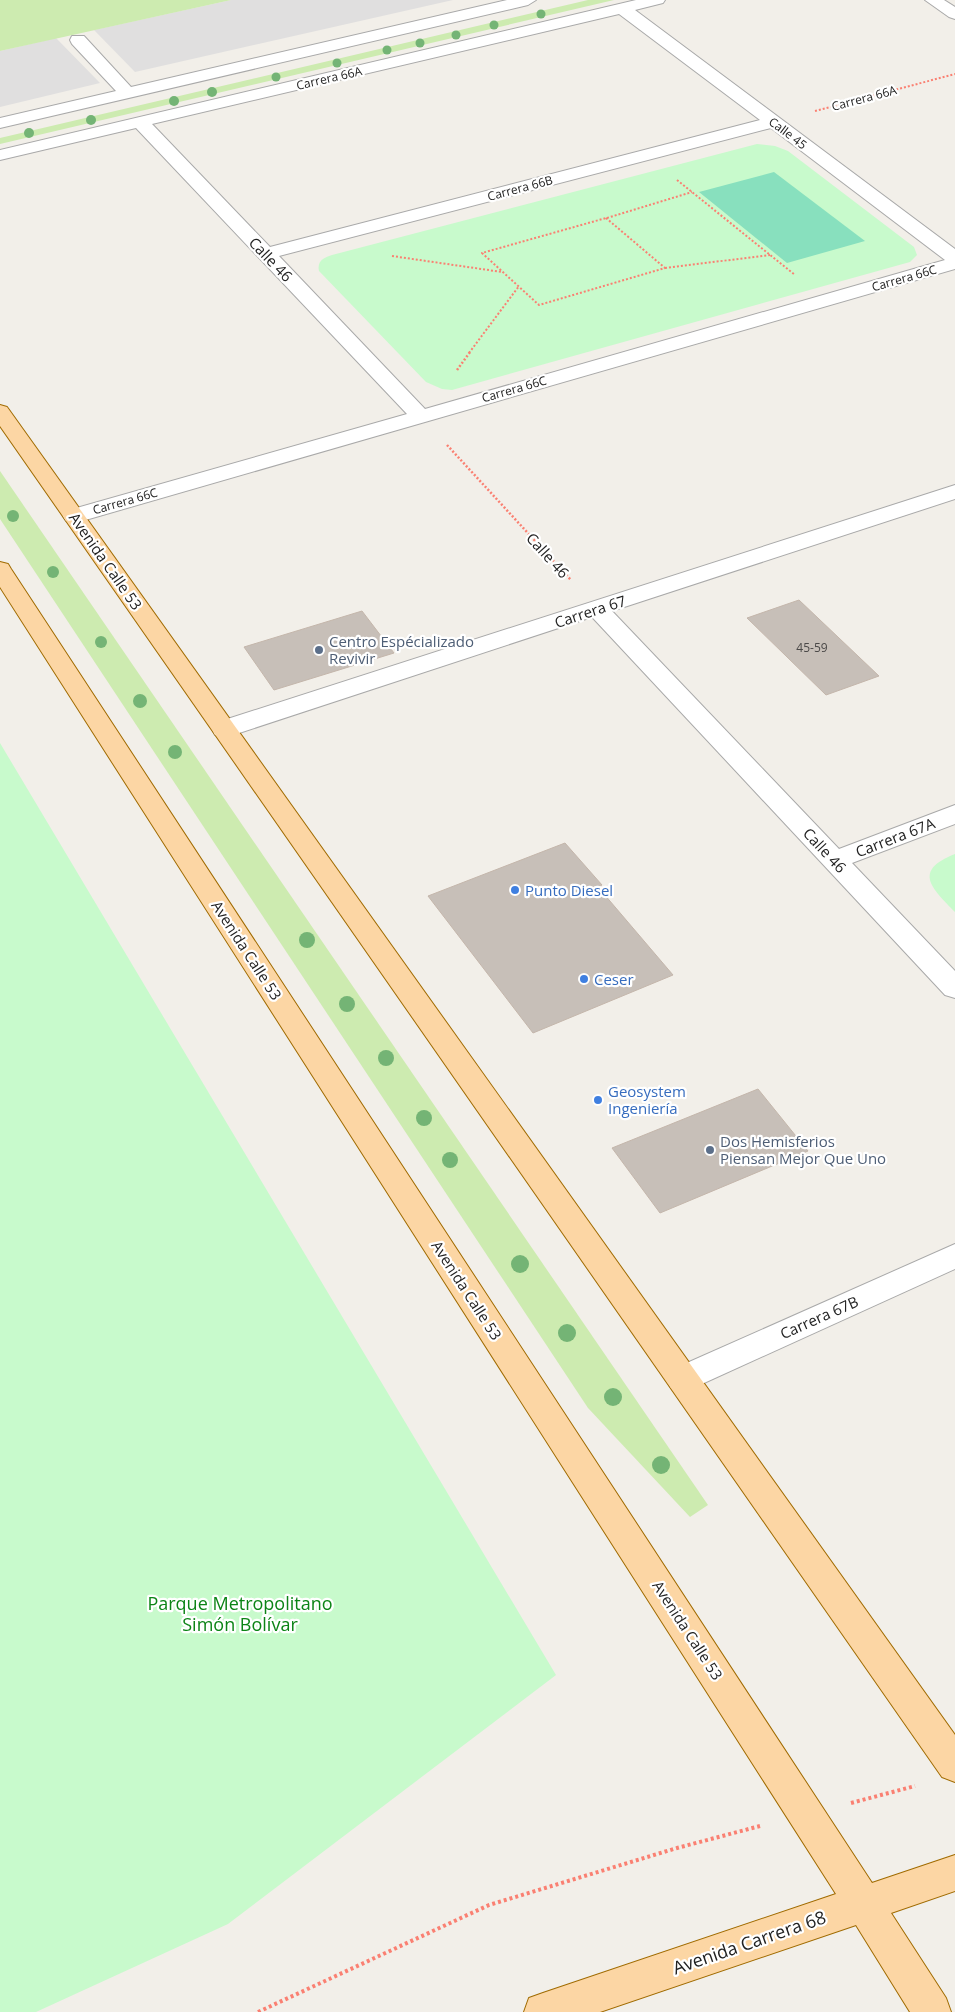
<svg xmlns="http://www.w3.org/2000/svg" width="955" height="2012" font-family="'Open Sans',sans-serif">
	<rect width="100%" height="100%" fill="#f2efe9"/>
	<g fill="#e0dfdf">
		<polygon points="231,0 453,0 135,72 94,30"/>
		<polygon points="56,38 100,83 0,107 0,51"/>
	</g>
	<g fill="#cdebb0">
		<polygon points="0,0 231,0 0,51"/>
		<polygon points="588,0 614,0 0,144 0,138"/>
		<polygon points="0,471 708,1505 690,1517 588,1408 0,519"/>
	</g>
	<g fill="#c8facc">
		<path d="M757,144l18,2 13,5 126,96 3,8 -7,7 -458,128 -10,-1 -16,-7 -107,-111c-2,-10 4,-13 13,-16z"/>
		<polygon points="0,743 556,1675 228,1924 36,2012 0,2012"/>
		<path d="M955,854v58c-23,-24 -43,-41 0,-58z"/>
	</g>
	<polygon fill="#88e0be" points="774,172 865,241 787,263 699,192"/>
	<g fill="#c7bfb8" stroke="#c4b6ab">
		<polygon points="799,600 879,676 826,695 747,618"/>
		<polygon points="362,611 394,653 274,690 244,647"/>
		<polygon points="565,843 602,885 598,887 673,975 533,1033 428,896"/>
		<polygon points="758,1089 808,1151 660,1213 612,1148"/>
	</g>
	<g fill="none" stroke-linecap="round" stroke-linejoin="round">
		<g stroke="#a9a9a9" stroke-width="2">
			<g id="minor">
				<polygon points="507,0 536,0 528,5 0,128 0,118 116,91 72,44 70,40 72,36 84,36 131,87"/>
				<path d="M636,0h29l-2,3 -28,7 320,239v20l-873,252 -8,2 -8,-2 -3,-5 3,-5 341,-97 -271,-286 -136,32v-10zM619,14l141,106 -490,127 -118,-123zM771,128l174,132 -520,149 -146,-153z"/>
				<polygon points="925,0 944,0 955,7 955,19 949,17"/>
				<polygon points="955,485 955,499 612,611 839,849 955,805 955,824 852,863 955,971 955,998 945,995 592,617 233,735 224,737 215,735 212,729 215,723"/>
				<polygon points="955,1244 955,1269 693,1388 682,1392 671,1388 666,1379 671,1370"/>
			</g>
		</g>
		<g stroke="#a06b00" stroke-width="2">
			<g id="major">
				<polygon points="0,405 7,407 955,1735 955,1782 942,1777 0,426"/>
				<polygon points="0,562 8,564 11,569 872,1883 955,1855 955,1891 891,1913 946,1998 951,2012 910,2012 856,1925 600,2012 524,2012 529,1998 543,1993 836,1894 0,587"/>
			</g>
		</g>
		<g stroke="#fa8072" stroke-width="2" stroke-dasharray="2 2" stroke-linecap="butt">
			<polyline points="815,111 955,74"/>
			<polyline points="677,180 795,275"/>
			<polygon points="606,218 665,268 539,305 482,253"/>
			<polyline points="607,218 692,192"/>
			<polyline points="392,256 502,272"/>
			<polyline points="665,268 770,255"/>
			<polyline points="469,353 519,286"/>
		</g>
		<g stroke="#fa8072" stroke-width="2.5" stroke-dasharray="2 2" stroke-linecap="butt">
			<polyline points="457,370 470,352"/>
			<polyline points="447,445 571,580"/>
		</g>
		<g stroke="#fa8072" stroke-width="4" stroke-dasharray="3 3" stroke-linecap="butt">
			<polyline points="851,1803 915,1786"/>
			<polyline points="258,2012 489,1905 677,1848 760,1826"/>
		</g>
		<use href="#minor" fill="#fff" fill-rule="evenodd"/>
		<use href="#major" fill="#fcd6a4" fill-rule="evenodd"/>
	</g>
	<g fill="#74b475">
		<circle cx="541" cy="14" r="4.5"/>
		<circle cx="494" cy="25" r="4.5"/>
		<circle cx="456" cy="35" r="4.5"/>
		<circle cx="420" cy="43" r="4.5"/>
		<circle cx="387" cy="50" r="4.5"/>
		<circle cx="337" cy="63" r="4.5"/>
		<circle cx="276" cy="77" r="4.5"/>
		<circle cx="212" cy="92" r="5"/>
		<circle cx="174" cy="101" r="5"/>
		<circle cx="91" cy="120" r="5"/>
		<circle cx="29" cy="133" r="5"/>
		<circle cx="13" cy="516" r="6"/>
		<circle cx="53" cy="572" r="6"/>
		<circle cx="101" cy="642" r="6"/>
		<circle cx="140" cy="701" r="7"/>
		<circle cx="175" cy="752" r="7"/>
		<circle cx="307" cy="940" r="8"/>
		<circle cx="347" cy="1004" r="8"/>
		<circle cx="386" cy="1058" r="8"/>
		<circle cx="424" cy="1118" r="8"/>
		<circle cx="450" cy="1160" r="8"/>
		<circle cx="520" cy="1264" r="9"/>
		<circle cx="567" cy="1333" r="9"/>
		<circle cx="613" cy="1397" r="9"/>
		<circle cx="661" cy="1465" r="9"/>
	</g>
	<g fill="#5c6f8a" stroke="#fff" stroke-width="2">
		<circle cx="319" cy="650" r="5"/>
		<circle cx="710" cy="1150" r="5"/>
	</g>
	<g fill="#3f7fe0" stroke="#fff" stroke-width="2">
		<circle cx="515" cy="890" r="5"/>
		<circle cx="584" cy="979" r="5"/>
		<circle cx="598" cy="1100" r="5"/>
	</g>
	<g text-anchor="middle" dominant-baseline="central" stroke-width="4.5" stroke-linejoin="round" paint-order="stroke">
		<g font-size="12" fill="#222" stroke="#fff">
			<text transform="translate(329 78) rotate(-13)">Carrera 66A</text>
			<text transform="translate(864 98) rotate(-15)">Carrera 66A</text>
			<text transform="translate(788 133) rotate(37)">Calle 45</text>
			<text transform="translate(520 188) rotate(-15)">Carrera 66B</text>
			<text transform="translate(904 278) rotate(-16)">Carrera 66C</text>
			<text transform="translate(514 389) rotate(-16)">Carrera 66C</text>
			<text transform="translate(125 501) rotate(-16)">Carrera 66C</text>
		</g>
		<g font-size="12" fill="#4b4948">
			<text x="812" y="647">45-59</text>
		</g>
		<g font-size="15" fill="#222" stroke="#fff">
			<text transform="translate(271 259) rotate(46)">Calle 46</text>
			<text transform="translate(548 555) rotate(48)">Calle 46</text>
			<text transform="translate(106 561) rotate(55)">Avenida Calle 53</text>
			<text transform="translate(590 611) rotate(-18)">Carrera 67</text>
			<text transform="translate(895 837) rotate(-21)">Carrera 67A</text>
			<text transform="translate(825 850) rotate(47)">Calle 46</text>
			<text transform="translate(247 950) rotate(57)">Avenida Calle 53</text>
			<text transform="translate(467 1290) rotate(57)">Avenida Calle 53</text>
			<text transform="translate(819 1317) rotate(-24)">Carrera 67B</text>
			<text transform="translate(688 1630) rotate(57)">Avenida Calle 53</text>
		</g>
		<g font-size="15" fill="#4e5e75" stroke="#fff" text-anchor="start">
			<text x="329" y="641">Centro Espécializado<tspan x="329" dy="17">Revivir</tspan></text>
			<text x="720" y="1141">Dos Hemisferios<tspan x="720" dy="17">Piensan Mejor Que Uno</tspan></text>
		</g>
		<g font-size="15" fill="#366cbe" stroke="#fff" text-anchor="start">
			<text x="525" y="890">Punto Diesel</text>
			<text x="594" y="979">Ceser</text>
			<text x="608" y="1091">Geosystem<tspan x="608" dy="17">Ingeniería</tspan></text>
		</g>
		<g font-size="18" fill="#0c8416" stroke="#fff">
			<text x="240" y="1603">Parque Metropolitano<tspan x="240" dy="21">Simón Bolívar</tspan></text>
		</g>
		<g font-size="18" fill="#222" stroke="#fff">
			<text transform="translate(749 1942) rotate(-19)">Avenida Carrera 68</text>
		</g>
	</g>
</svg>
